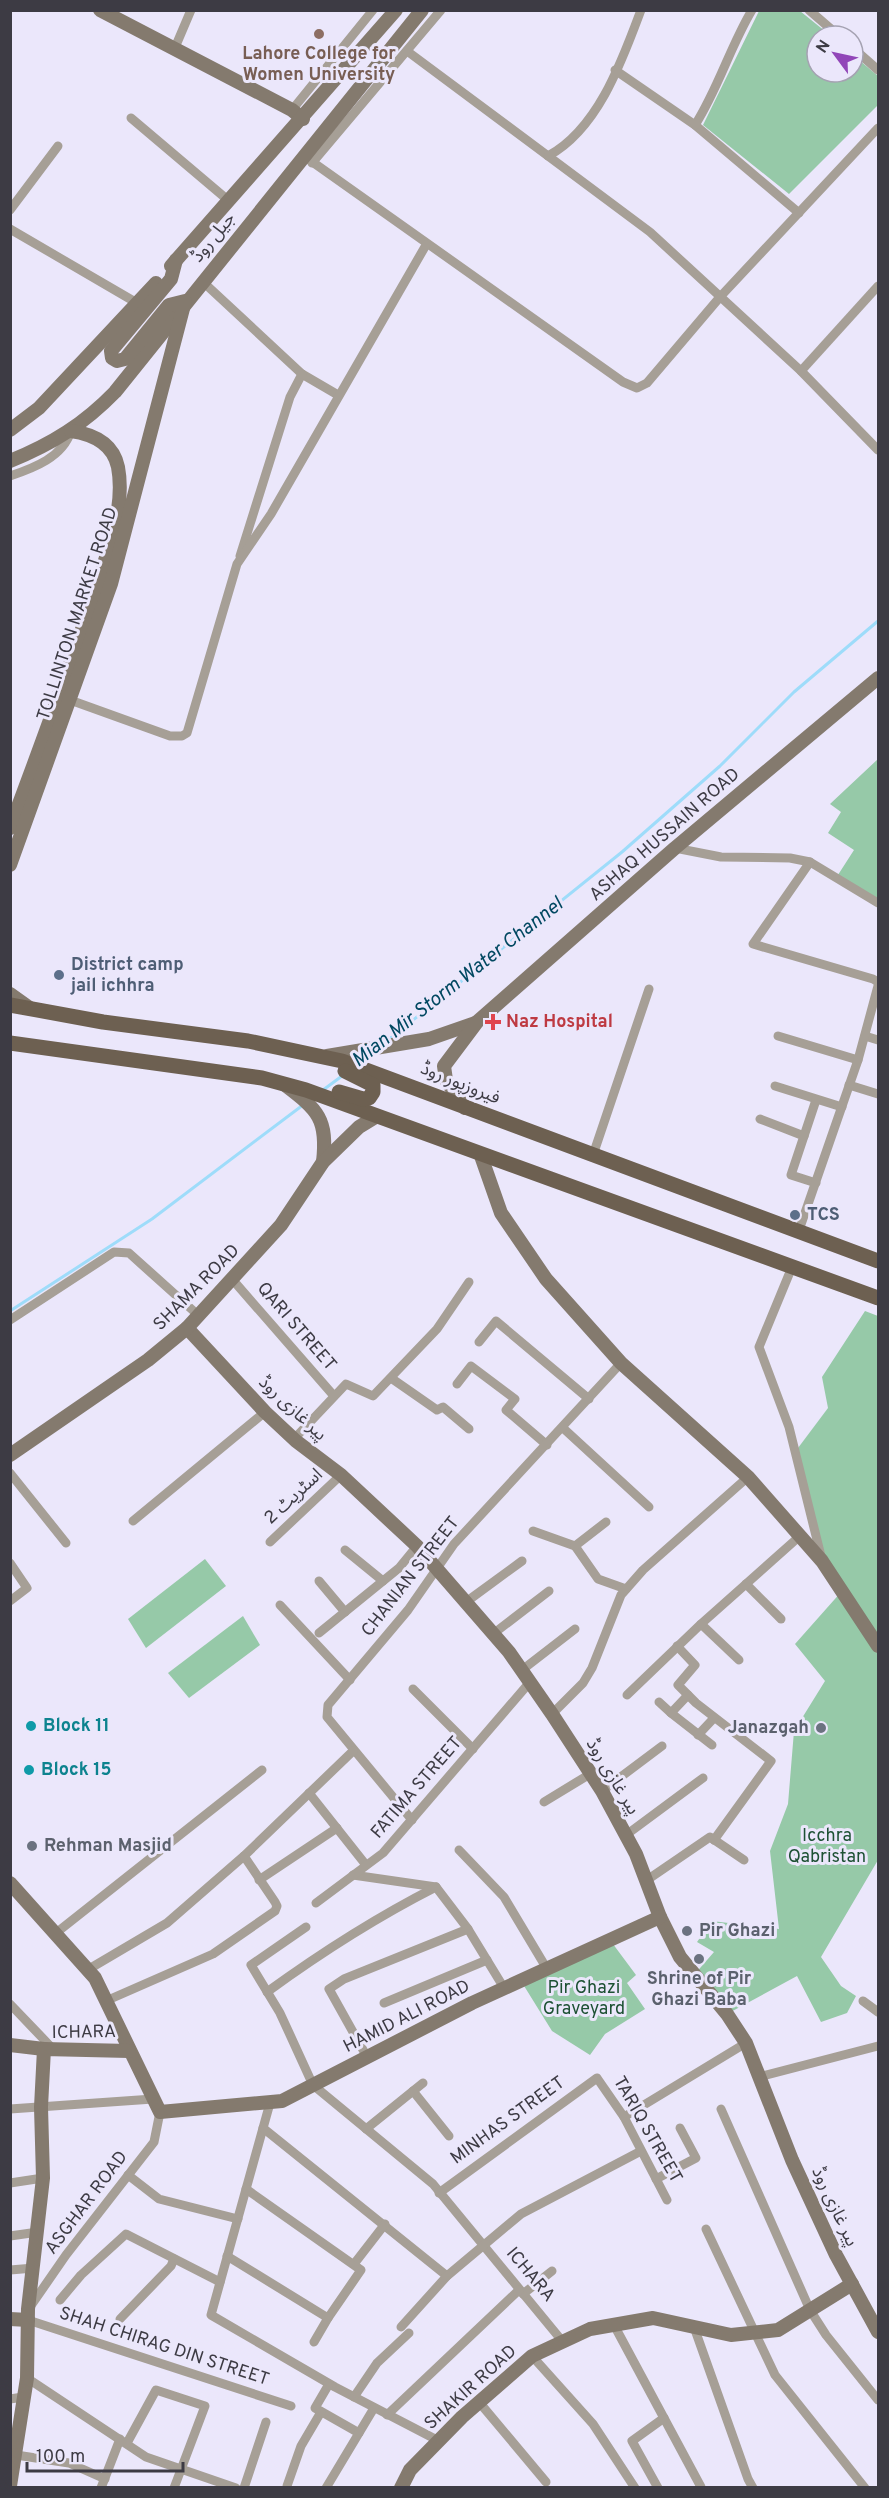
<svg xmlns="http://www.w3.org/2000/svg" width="889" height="2498" font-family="Overpass,'Noto Sans Arabic',sans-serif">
	<rect width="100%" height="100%" fill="#ebe7fb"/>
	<g fill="#96c9a8">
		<polygon points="759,11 800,11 831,36 817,36 817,72 853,72 853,55 878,76 878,105 789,194 703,125"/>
		<polygon points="878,759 878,903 836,878 854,850 828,833 841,812 830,804"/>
		<polygon points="865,1311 878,1316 878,1860 821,1957 841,1986 856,1996 847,2013 821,2022 797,1976 727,2014 694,1975 714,1952 697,1942 712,1921 779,1929 770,1851 788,1804 794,1731 825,1681 795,1644 842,1591 822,1561 795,1452 828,1408 822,1377"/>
		<polygon points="205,1559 226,1586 146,1648 128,1619"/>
		<polygon points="243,1616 260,1645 189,1698 168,1673"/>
		<polygon points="610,1940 636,1975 627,1983 645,2009 605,2034 590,2055 552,2031 521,1981"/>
	</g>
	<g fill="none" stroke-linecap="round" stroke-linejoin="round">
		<g stroke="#9edcfa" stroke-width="3">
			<polyline points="387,1041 622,852 720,766 794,692 878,621"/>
			<polyline points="359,1063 370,1054"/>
			<polyline points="323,1090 342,1076"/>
			<polyline points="10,1311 152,1219 303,1105"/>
		</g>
		<g stroke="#a69f96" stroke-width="9">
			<polyline points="809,10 839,36"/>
			<polyline points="853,48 878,70"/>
			<polyline points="174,50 191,10"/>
			<polyline points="407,51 650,232 801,371 878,450"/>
			<polyline points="615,70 695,125 799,213"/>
			<polyline points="292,110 373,10"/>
			<polyline points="131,118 229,201"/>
			<path d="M695,125c23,-36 35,-78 57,-115"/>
			<polyline points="304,156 623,382 637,388 647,383 720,297 878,128"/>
			<path d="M548,156c50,-27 74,-95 93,-146"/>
			<polyline points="312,163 441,10"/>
			<polyline points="10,210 58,146"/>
			<polyline points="10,229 137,303"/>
			<polyline points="202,281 302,374 338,395"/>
			<polyline points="801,371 878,286"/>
			<path d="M10,476c24,-8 53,-19 61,-45"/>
			<polyline points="240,556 290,397 302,374"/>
			<polyline points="70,700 170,736 182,736 187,733 237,564 271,514 426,245"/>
			<polyline points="675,848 721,857 790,858 810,862 878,903"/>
			<polyline points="778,1036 858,1060"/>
			<polyline points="865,1036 878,1040"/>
			<polyline points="849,1085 878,1094"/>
			<polyline points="775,1086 842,1107"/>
			<polyline points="760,1119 804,1136 791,1175 816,1183"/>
			<polyline points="804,1136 816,1100"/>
			<polyline points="593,1155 649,989"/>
			<polyline points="798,1233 858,1060 878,986 878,982 873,979 753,944 810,862"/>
			<polyline points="792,1267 759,1347 789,1427 821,1556"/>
			<polyline points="232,1279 334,1396"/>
			<polyline points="10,1320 114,1252 129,1253 198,1315"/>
			<polyline points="479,1342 496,1321 589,1399"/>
			<polyline points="391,1378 437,1410 443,1407 469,1429"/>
			<polyline points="457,1384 471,1366 515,1399 506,1410 547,1445"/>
			<polyline points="563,1428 649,1507"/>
			<polyline points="294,1439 346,1384 373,1396 437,1329 469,1282"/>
			<polyline points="10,1473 66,1543"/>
			<polyline points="133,1521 265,1412"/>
			<polyline points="533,1531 575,1546 598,1579 626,1589"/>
			<polyline points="270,1542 341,1475"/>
			<polyline points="575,1546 606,1522"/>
			<polyline points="345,1550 383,1581"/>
			<polyline points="10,1563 27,1588 10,1601"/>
			<polyline points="319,1581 345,1612"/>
			<polyline points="746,1584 781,1619"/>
			<polyline points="466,1602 522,1561"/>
			<polyline points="280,1605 350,1680"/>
			<polyline points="701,1624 739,1660"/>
			<polyline points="319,1633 399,1568 417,1546"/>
			<polyline points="493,1634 549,1591"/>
			<polyline points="677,1646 695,1665 678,1685 696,1703 771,1761 714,1840"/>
			<polyline points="522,1670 575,1629"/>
			<polyline points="413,1689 473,1749"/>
			<polyline points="627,1695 701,1624 801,1535"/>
			<polyline points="659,1702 671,1713 688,1695"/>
			<polyline points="671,1713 712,1745"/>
			<polyline points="552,1714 583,1683 592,1668 621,1595 643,1570 748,1477"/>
			<polyline points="698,1735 714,1718"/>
			<polyline points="602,1791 662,1746"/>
			<polyline points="309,1793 366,1865"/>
			<polyline points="544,1802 590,1774"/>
			<polyline points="412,1820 327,1717 328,1705 408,1610 454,1544 621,1363"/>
			<polyline points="626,1835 703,1778"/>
			<polyline points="459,1850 504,1897 547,1969"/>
			<polyline points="353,1875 436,1887"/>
			<polyline points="259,1880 337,1828"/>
			<polyline points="647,1880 710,1837 744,1860"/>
			<polyline points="316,1903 383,1853 530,1682"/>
			<polyline points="306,1927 251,1965 280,2013 313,2085 433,2184 563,2342"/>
			<polyline points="56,1933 262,1770"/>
			<polyline points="89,1969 167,1923 244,1856 353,1751"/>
			<path d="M267,1992c55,-40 110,-75 169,-105l32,42"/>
			<polyline points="108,2000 213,1954 275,1911 277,1906 275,1902 244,1856"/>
			<polyline points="863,2001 878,2012"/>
			<polyline points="384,2003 487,1960"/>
			<polyline points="10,2004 54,2050"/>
			<polyline points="367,2057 329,1989 344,1979 468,1929 504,1988"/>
			<polyline points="759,2077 878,2046"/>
			<polyline points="413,2091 449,2136"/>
			<polyline points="270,2103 211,2315 335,2387 439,2441"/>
			<polyline points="10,2109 153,2099"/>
			<polyline points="721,2109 810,2310 826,2335 878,2400"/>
			<polyline points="624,2117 746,2043"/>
			<polyline points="263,2128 447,2276"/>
			<polyline points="366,2129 423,2083"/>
			<polyline points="128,2175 159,2199 238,2219"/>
			<polyline points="656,2179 696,2158 680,2128"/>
			<polyline points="10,2183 43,2178"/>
			<polyline points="246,2189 361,2270 328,2318"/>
			<polyline points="439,2193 597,2078 624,2117 667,2200"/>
			<polyline points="706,2229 775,2375 865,2488"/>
			<polyline points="10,2236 38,2232"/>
			<polyline points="227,2256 328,2318 314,2342"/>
			<polyline points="354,2264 385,2224"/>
			<polyline points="10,2270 34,2268"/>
			<polyline points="523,2294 552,2271"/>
			<polyline points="60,2300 81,2275 126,2234 220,2282"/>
			<polyline points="30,2307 66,2255 154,2142 160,2112"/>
			<polyline points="120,2319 171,2266 174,2259"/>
			<polyline points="28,2320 291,2406"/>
			<polyline points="614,2325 701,2487"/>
			<polyline points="401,2327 447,2276 521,2214 641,2151"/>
			<polyline points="694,2327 748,2479 753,2488"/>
			<polyline points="532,2356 593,2424 635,2488"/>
			<polyline points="27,2378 146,2457 236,2488"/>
			<polyline points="329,2384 315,2408 359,2433"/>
			<polyline points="354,2397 377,2363 409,2333"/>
			<polyline points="10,2399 23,2397"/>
			<polyline points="479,2402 546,2482"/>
			<polyline points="387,2415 519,2290"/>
			<polyline points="127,2443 156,2390 205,2406 174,2488"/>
			<polyline points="16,2455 69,2463 105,2479"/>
			<polyline points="287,2486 301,2446 321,2412"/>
			<polyline points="101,2488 120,2439"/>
			<polyline points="244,2488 266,2422"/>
			<polyline points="326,2488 374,2408"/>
			<polyline points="658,2488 632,2441 664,2418"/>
		</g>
		<g stroke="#847a6e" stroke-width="14">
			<polyline points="100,10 292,110 303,119"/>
			<polyline points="171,266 396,10"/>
			<polyline points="10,430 39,408 156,283"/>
			<path d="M10,461c42,-17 74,-37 105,-69l307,-382"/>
			<path d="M10,828c29,-77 58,-154 83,-232 13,-39 33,-87 25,-129 -5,-24 -26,-33 -47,-36"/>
			<polyline points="10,865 111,584 185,301 169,305 125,359 117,361 112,358 111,351 171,279 176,260"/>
			<polyline points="10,994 31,1009"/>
			<polyline points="327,1056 429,1039 475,1023"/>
			<path d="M285,1085c33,25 43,34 38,77"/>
			<polyline points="465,1108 446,1080 444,1066 477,1022 675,848 878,678"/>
			<polyline points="481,1156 501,1213 546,1279 621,1363 748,1477 822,1561 878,1646"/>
			<polyline points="187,1328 265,1412 296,1441 341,1475 417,1546 509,1652 552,1714 602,1791 636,1854 660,1917 680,1957 727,2014 746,2043 792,2160 836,2255 878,2332"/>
			<polyline points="10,1455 148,1360 187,1328 281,1225 323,1162 359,1127 377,1116"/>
			<polyline points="10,1883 95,1978 160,2112 282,2101 472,2003 660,1917"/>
			<polyline points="10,2045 44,2049"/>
			<polyline points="10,2319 28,2320"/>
			<polyline points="10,2486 27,2378 28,2309 43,2178 41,2107 44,2049 129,2051"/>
			<polyline points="401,2488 410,2470 462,2417 532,2356 590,2329 653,2318 731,2335 778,2330 852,2284"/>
		</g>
		<g stroke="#6d6051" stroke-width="15">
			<polyline points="10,1005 103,1022 248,1041 342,1061 878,1261"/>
			<polyline points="10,1043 262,1078 306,1090 878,1298"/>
			<polyline points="339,1092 363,1099 369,1098 373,1092 373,1085 345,1071"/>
		</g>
	</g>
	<circle fill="#8d6e63" stroke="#ebe7fb" stroke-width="2" cx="319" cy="34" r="6"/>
	<g fill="#5c6f8a" stroke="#ebe7fb" stroke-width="2">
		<circle cx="59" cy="975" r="6"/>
		<circle cx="795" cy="1215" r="6"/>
	</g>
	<path fill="#e0444e" stroke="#ebe7fb" stroke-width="2" d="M490 1013h6v6h6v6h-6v6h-6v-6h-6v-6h6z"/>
	<g fill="#0f9aa8" stroke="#ebe7fb" stroke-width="2">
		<circle cx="31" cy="1726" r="6"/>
		<circle cx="29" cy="1770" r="6"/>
	</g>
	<g fill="#6b7280" stroke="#ebe7fb" stroke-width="2">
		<circle cx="821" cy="1728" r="6"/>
		<circle cx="32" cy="1846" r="6"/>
		<circle cx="687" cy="1931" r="6"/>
		<circle cx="699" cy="1959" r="6"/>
	</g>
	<g text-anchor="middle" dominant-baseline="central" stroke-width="6" stroke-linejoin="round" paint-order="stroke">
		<g font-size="18" font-weight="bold" fill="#785e54" stroke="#ebe7fb">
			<text x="319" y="54">Lahore College for<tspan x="319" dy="21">Women University</tspan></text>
		</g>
		<g font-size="18" fill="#3d3b44" stroke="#ebe7fb">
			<text transform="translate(214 238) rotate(-51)">جیل روڈ</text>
			<text transform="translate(78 614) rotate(-72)">TOLLINTON MARKET ROAD</text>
			<text transform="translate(665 835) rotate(-41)">ASHAQ HUSSAIN ROAD</text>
			<text transform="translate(460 1084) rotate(22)">فیروزپور روڈ</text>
			<text transform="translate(197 1288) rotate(-45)">SHAMA ROAD</text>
			<text transform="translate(296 1327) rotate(49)">QARI STREET</text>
			<text transform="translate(292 1409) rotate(43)">پیر غازی روڈ</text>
			<text transform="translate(294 1497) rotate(-43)">اسٹریٹ 2</text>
			<text transform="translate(411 1577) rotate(-52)">CHANIAN STREET</text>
			<text transform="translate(612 1777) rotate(59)">پیر غازی روڈ</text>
			<text transform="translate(417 1788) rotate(-49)">FATIMA STREET</text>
			<text transform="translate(407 2017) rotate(-27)">HAMID ALI ROAD</text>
			<text transform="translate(84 2033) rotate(-1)">ICHARA</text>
			<text transform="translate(508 2121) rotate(-36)">MINHAS STREET</text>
			<text transform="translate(647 2130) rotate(60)">TARIQ STREET</text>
			<text transform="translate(87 2203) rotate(-53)">ASGHAR ROAD</text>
			<text transform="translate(834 2207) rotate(65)">پیر غازی روڈ</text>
			<text transform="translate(530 2275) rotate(50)">ICHARA</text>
			<text transform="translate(164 2347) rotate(18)">SHAH CHIRAG DIN STREET</text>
			<text transform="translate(471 2388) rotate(-42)">SHAKIR ROAD</text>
		</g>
		<g font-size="18" font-weight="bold" fill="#4e5e75" stroke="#ebe7fb" text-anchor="start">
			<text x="71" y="965">District camp<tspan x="71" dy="21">jail ichhra</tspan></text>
			<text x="807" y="1215">TCS</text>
		</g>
		<g font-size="18" font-weight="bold" fill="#be3a42" stroke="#ebe7fb" text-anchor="start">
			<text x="506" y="1022">Naz Hospital</text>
		</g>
		<g font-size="18" font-weight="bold" fill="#0d838f" stroke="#ebe7fb" text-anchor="start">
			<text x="43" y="1726">Block 11</text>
			<text x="41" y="1770">Block 15</text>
		</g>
		<g font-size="18" font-weight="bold" fill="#5b616d" stroke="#ebe7fb" text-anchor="start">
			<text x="809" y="1728" text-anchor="end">Janazgah</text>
			<text x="44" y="1846">Rehman Masjid</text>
			<text x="699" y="1931">Pir Ghazi</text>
			<text x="699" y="1979" text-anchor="middle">Shrine of Pir<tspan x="699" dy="21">Ghazi Baba</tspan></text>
		</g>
		<g font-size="18" fill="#1d5134" stroke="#ebe7fb">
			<text x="827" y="1836">Icchra<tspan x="827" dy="21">Qabristan</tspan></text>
			<text x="584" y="1988">Pir Ghazi<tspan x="584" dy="21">Graveyard</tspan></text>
		</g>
		<g font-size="20" font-style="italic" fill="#014861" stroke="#ebe7fb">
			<text transform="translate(458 983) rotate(-38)">Mian Mir Storm Water Channel</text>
		</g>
	</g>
	<rect width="889" height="2498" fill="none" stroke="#3d3b44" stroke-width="24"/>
	<g transform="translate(835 54) rotate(303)"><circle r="28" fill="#ebe7fb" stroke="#a5a2b2" stroke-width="1.5"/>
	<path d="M0-4.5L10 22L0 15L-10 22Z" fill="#9146b8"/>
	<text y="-9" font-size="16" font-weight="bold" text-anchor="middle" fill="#3d3b44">N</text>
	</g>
	<path d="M27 2462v9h156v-9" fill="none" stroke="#3d3b44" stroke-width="3"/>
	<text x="36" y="2462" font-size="18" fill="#3d3b44" stroke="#ebe7fb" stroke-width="4.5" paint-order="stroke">100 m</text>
</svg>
